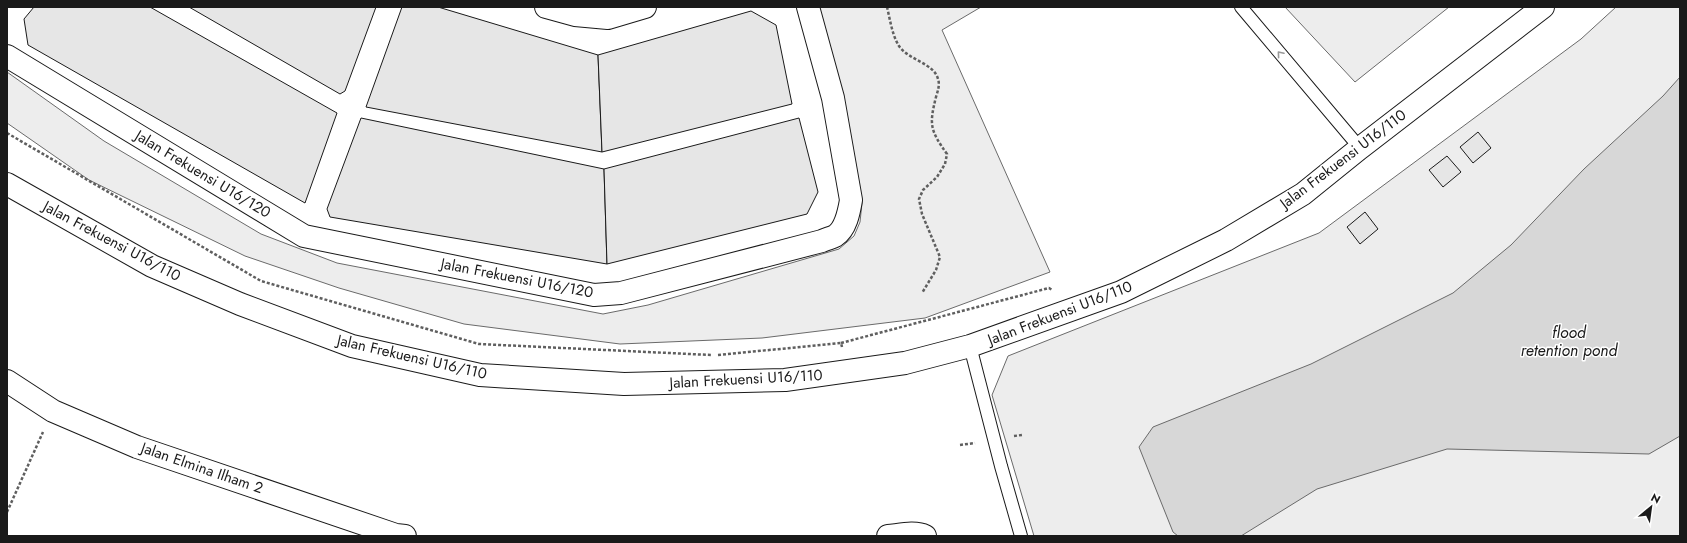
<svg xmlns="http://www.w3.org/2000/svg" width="1687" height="543" font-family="Jost,sans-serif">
	<rect width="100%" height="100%" fill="#fff"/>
	<g fill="#ededed" stroke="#6a6a6a">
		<polygon points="815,7 981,7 942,30 1050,272 925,318 762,338 620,344 464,324 339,288 245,256 89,180 7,123 7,72 104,141 261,234 337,263 603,314 648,305 839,249 854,236 860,222 862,203 834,74"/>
		<polygon points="1285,7 1449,7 1355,82"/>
		<polygon points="1616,7 1680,7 1680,536 1034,536 992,395 1008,356 1319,233 1581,39"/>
	</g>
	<polygon fill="#d7d7d7" stroke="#6a6a6a" points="1680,77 1680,436 1649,454 1447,449 1317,489 1241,536 1178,536 1173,532 1139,447 1153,427 1311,364 1453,293 1511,245 1584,169 1663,96"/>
	<g fill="#e6e6e6" stroke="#1a1a1a">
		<polygon points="34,7 150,7 337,113 305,203 28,45 24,19"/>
		<polygon points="189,7 376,7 345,91 340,94"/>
		<polygon points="402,7 438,7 598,55 602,152 366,107"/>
		<polygon points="751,11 776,25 792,104 602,152 598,55"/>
		<polygon points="361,118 604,169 607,264 330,217 327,209"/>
		<polygon points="799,118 818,192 807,214 607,264 604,169"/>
		<polygon points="1478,132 1491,148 1473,163 1460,147"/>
		<polygon points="1447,156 1461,172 1443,187 1429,170"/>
		<polygon points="1365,212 1378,229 1360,244 1347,227"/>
	</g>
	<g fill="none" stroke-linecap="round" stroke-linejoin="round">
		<g stroke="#1a1a1a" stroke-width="14">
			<g id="service">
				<polyline points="1241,7 1360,148"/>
				<polyline points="970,346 1001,466 1021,536"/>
			</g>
		</g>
		<g stroke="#1a1a1a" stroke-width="24">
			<g id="minor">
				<polyline points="546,7 575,15 608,18 645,7"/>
				<path d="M7,56l297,180 290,59 27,-2 201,-52c4,-2 9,-3 13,-5 11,-7 14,-24 16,-36l-18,-102 -25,-91"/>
				<polyline points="7,381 53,411 137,447 396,535 405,536"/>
				<path d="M888,536c11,-1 27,-5 37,0"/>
			</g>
		</g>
		<g stroke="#1a1a1a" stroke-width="24">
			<polyline id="tertiary" points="7,184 152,266 240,304 352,346 480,375 624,384 785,380 905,363 970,346 1121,292 1226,240 1303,194 1360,148 1543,7"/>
		</g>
		<g stroke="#5f5f5f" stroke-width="2.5" stroke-dasharray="3 2" stroke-linecap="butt">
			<path d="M887,7c3,12 5,28 12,39 9,14 35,17 39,33 2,6 0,11 -2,18 -7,28 -6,33 11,57l-2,10 -8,13 -14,13 -4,9 3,15 18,43 -4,13 -14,23"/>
			<polyline points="7,133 261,281 479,344 711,355"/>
			<polyline points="841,343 1049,288 1052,290"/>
			<polyline points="718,355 841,343 842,347"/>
			<polyline points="1014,436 1022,435"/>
			<polyline points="960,445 975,443"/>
			<polyline points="7,512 43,432"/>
		</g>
		<use href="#service" stroke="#fff" stroke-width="12"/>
		<use href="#minor" stroke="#fff" stroke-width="22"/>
		<use href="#tertiary" stroke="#fff" stroke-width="22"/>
	</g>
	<defs><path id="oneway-chevron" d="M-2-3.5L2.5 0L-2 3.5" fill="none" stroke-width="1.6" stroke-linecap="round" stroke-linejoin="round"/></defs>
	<use stroke="#989898" href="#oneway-chevron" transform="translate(1280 54) rotate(-130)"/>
	<g text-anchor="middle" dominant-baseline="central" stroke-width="3" stroke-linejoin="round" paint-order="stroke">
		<g font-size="15" fill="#1a1a1a" stroke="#fff">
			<text transform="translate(1343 159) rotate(-37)">Jalan Frekuensi U16/110</text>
			<text transform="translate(203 174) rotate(31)">Jalan Frekuensi U16/120</text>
			<text transform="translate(112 241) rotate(28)">Jalan Frekuensi U16/110</text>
			<text transform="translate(517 278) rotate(11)">Jalan Frekuensi U16/120</text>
			<text transform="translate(1060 313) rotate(-21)">Jalan Frekuensi U16/110</text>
			<text transform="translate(412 357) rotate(13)">Jalan Frekuensi U16/110</text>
			<text transform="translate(746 379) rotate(-3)">Jalan Frekuensi U16/110</text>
			<text transform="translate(202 468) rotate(19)">Jalan Elmina Ilham 2</text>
		</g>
		<g font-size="16" font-style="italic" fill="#1a1a1a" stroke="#fff">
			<text x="1569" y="332">flood<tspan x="1569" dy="18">retention pond</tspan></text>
		</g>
	</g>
	<rect width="1687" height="543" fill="none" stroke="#1a1a1a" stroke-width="16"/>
	<g transform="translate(1651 507) rotate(29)" stroke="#ffffff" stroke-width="3" paint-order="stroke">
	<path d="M0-3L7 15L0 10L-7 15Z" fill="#1a1a1a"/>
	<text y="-6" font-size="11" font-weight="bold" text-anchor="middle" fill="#1a1a1a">N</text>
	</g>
</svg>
